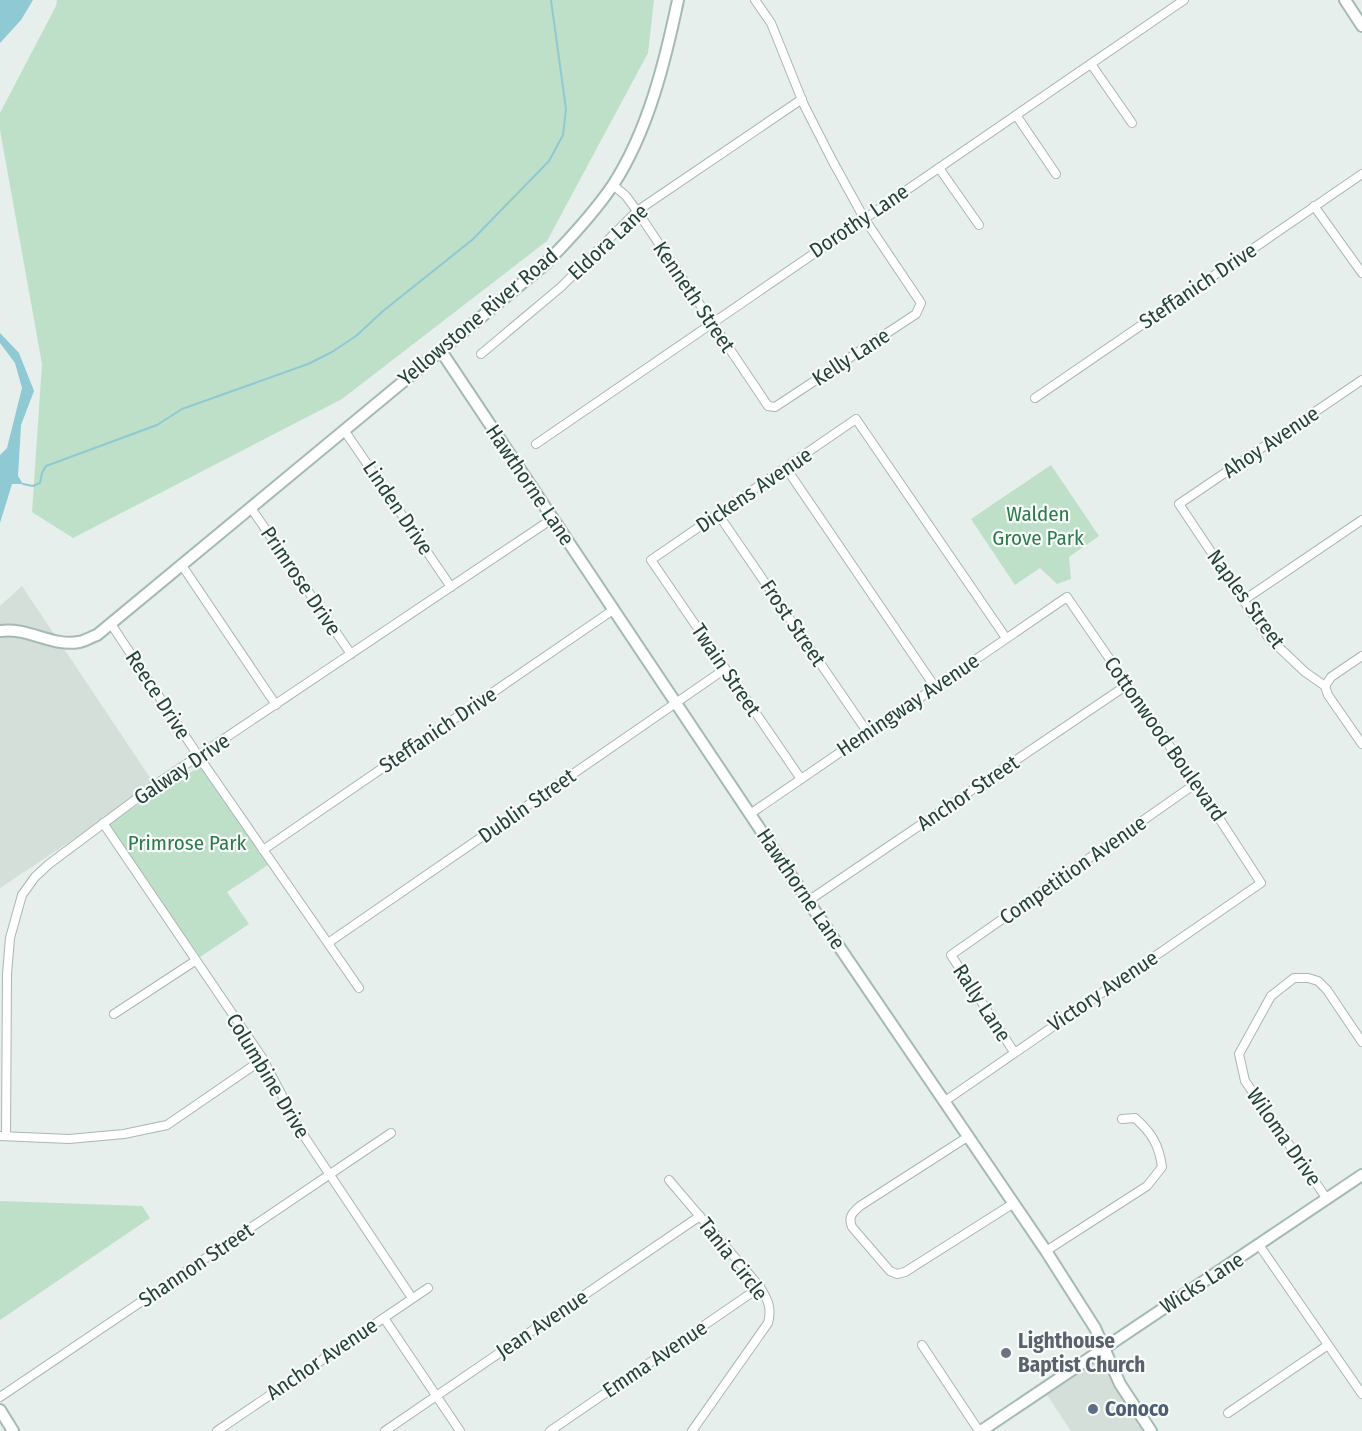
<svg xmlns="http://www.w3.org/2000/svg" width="1362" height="1431" font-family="'Fira Sans Condensed',sans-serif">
	<rect width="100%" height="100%" fill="#e6efeb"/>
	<g fill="#d4dfda">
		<polygon points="22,586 155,785 0,888 0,606"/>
		<polygon points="1105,1347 1151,1431 1071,1431 1043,1389"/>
	</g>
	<g fill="#bfe0c8">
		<polygon points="57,0 654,0 648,53 547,241 342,399 73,538 32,512 42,364 0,130 0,113 56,6"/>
		<polygon points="1051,465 1099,536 1069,557 1071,579 1057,584 1040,568 1015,585 971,519"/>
		<polygon points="201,766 268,865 227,892 249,924 200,957 107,824"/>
		<polygon points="0,1201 142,1206 150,1218 0,1320"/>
	</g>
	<g fill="#8ec9d4">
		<polygon points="0,0 33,0 21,20 0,43"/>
		<polygon points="0,333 19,353 34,391 21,425 18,476 23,484 12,484 0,523 0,455 7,448 22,388 15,363 0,343"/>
	</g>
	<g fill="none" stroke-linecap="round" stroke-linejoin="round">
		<polyline stroke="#8ec9d4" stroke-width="2" points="23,484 33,486 40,483 42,473 46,466 157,425 182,409 308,364 332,352 356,336 383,311 472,240 549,161 563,135 566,109 551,0"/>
		<g stroke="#a8b8b2" stroke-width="10">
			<g id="street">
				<polyline points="1091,64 1132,123"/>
				<polyline points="1016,115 1056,174"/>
				<polyline points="939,168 979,225"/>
				<polyline points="613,185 626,196 637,211 768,406 775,407 916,314 921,303 864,218 832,160 804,105 771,23 755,0"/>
				<polyline points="1314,206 1362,273"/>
				<polyline points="481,354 561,287 637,211 802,99"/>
				<polyline points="1362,380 1179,504 1268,637 1305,672 1325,686 1328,695 1362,744"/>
				<polyline points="1035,398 1362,174"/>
				<polyline points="344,430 451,587"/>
				<polyline points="536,444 1184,0"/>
				<polyline points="786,468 935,687"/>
				<polyline points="251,508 351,654"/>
				<polyline points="718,514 868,733"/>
				<polyline points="181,564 276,705"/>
				<polyline points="1244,600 1362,520"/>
				<polyline points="111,624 199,757 359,988"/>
				<polyline points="1325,686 1331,677 1362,656"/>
				<polyline points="801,779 651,560 856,419 1006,638"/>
				<polyline points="750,814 1067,597 1215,812 1261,883 945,1101"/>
				<polyline points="103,823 263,1059 300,1130 412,1298"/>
				<polyline points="263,850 613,610"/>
				<polyline points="808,901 1127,685"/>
				<polyline points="328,943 725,669"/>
				<polyline points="114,1014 195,961"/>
				<polyline points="1014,1052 951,955 1195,784"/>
				<polyline points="6,1135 7,974 10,938 22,895 35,877 49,864 155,785 552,519"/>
				<polyline points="0,1136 69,1139 124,1134 167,1125 263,1059"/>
				<path d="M969,1136l-109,70c-8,7 -12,11 -8,21l38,44 7,3 8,-2 109,-69"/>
				<path d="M669,1180l91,107c8,13 12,21 8,36l-76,108"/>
				<polyline points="1327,1199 1245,1081 1239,1054 1271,996 1294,978 1308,978 1318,981 1327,990 1362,1042"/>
				<polyline points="1259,1245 1362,1394"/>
				<path d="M1046,1251l101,-65 15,-19c-3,-22 -10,-34 -27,-49l-13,1"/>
				<polyline points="384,1318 460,1431"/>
				<polyline points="922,1345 979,1431"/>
				<polyline points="0,1397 391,1133"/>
				<polyline points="1228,1413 1328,1345"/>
				<polyline points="217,1431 428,1288"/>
				<polyline points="385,1431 700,1216"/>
				<polyline points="550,1431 760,1287"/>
			</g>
		</g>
		<g stroke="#a4bbb3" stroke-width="14">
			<g id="secondary">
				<polyline points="1345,0 1362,26"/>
				<polyline points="441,351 808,901 1046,1251 1095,1328 1120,1384 1151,1431"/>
				<path d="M0,631c28,-4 52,16 79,11 6,-1 12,-5 18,-7l447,-370c25,-25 49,-51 69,-80 35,-54 52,-123 65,-185"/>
				<polyline points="0,1410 13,1431"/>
				<polyline points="981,1431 1362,1175"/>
			</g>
		</g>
		<use href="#street" stroke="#fff" stroke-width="8"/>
		<use href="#secondary" stroke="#fff" stroke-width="10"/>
	</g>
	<circle fill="#6b7280" stroke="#f7fbf9" stroke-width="2" cx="1006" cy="1353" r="6"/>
	<circle fill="#5c6f8a" stroke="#f7fbf9" stroke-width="2" cx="1093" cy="1409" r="6"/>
	<g text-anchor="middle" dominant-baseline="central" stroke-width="4.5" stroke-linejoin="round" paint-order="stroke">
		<g font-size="21" fill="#24423a" stroke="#f7fbf9">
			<text transform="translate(859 221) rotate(-34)">Dorothy Lane</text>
			<text transform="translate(608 242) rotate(-43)">Eldora Lane</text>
			<text transform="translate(1198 286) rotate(-34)">Steffanich Drive</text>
			<text transform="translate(694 297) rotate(56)">Kenneth Street</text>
			<text transform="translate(478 317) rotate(-40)">Yellowstone River Road</text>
			<text transform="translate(851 357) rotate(-33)">Kelly Lane</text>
			<text transform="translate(1271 442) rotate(-34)">Ahoy Avenue</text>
			<text transform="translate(530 485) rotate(56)">Hawthorne Lane</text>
			<text transform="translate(754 490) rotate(-34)">Dickens Avenue</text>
			<text transform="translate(398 508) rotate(56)">Linden Drive</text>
			<text transform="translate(301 581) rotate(56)">Primrose Drive</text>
			<text transform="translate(1246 599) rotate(54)">Naples Street</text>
			<text transform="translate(793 623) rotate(56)">Frost Street</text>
			<text transform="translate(726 670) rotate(56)">Twain Street</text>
			<text transform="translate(158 695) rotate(57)">Reece Drive</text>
			<text transform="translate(908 705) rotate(-34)">Hemingway Avenue</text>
			<text transform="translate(438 730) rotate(-34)">Steffanich Drive</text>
			<text transform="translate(1165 739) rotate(55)">Cottonwood Boulevard</text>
			<text transform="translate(182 769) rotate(-34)">Galway Drive</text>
			<text transform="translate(968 793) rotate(-34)">Anchor Street</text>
			<text transform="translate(527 806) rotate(-35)">Dublin Street</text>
			<text transform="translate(1073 870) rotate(-35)">Competition Avenue</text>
			<text transform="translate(801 889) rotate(56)">Hawthorne Lane</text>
			<text transform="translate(1103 991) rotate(-34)">Victory Avenue</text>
			<text transform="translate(982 1003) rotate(57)">Rally Lane</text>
			<text transform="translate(268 1076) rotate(59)">Columbine Drive</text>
			<text transform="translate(1284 1137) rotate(55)">Wiloma Drive</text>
			<text transform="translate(733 1259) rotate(52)">Tania Circle</text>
			<text transform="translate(196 1265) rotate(-34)">Shannon Street</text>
			<text transform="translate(1202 1283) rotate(-33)">Wicks Lane</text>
			<text transform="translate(542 1324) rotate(-34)">Jean Avenue</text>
			<text transform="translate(322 1359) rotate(-34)">Anchor Avenue</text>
			<text transform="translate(655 1359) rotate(-34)">Emma Avenue</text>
		</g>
		<g font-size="21" fill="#2d7a4b" stroke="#f7fbf9">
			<text x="1038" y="514">Walden<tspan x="1038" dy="24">Grove Park</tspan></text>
			<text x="187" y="843">Primrose Park</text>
		</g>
		<g font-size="21" font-weight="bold" fill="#5b616d" stroke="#f7fbf9" text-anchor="start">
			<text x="1018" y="1341">Lighthouse<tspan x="1018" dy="24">Baptist Church</tspan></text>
		</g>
		<g font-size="21" font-weight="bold" fill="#4e5e75" stroke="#f7fbf9" text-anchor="start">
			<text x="1105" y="1409">Conoco</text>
		</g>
	</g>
</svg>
